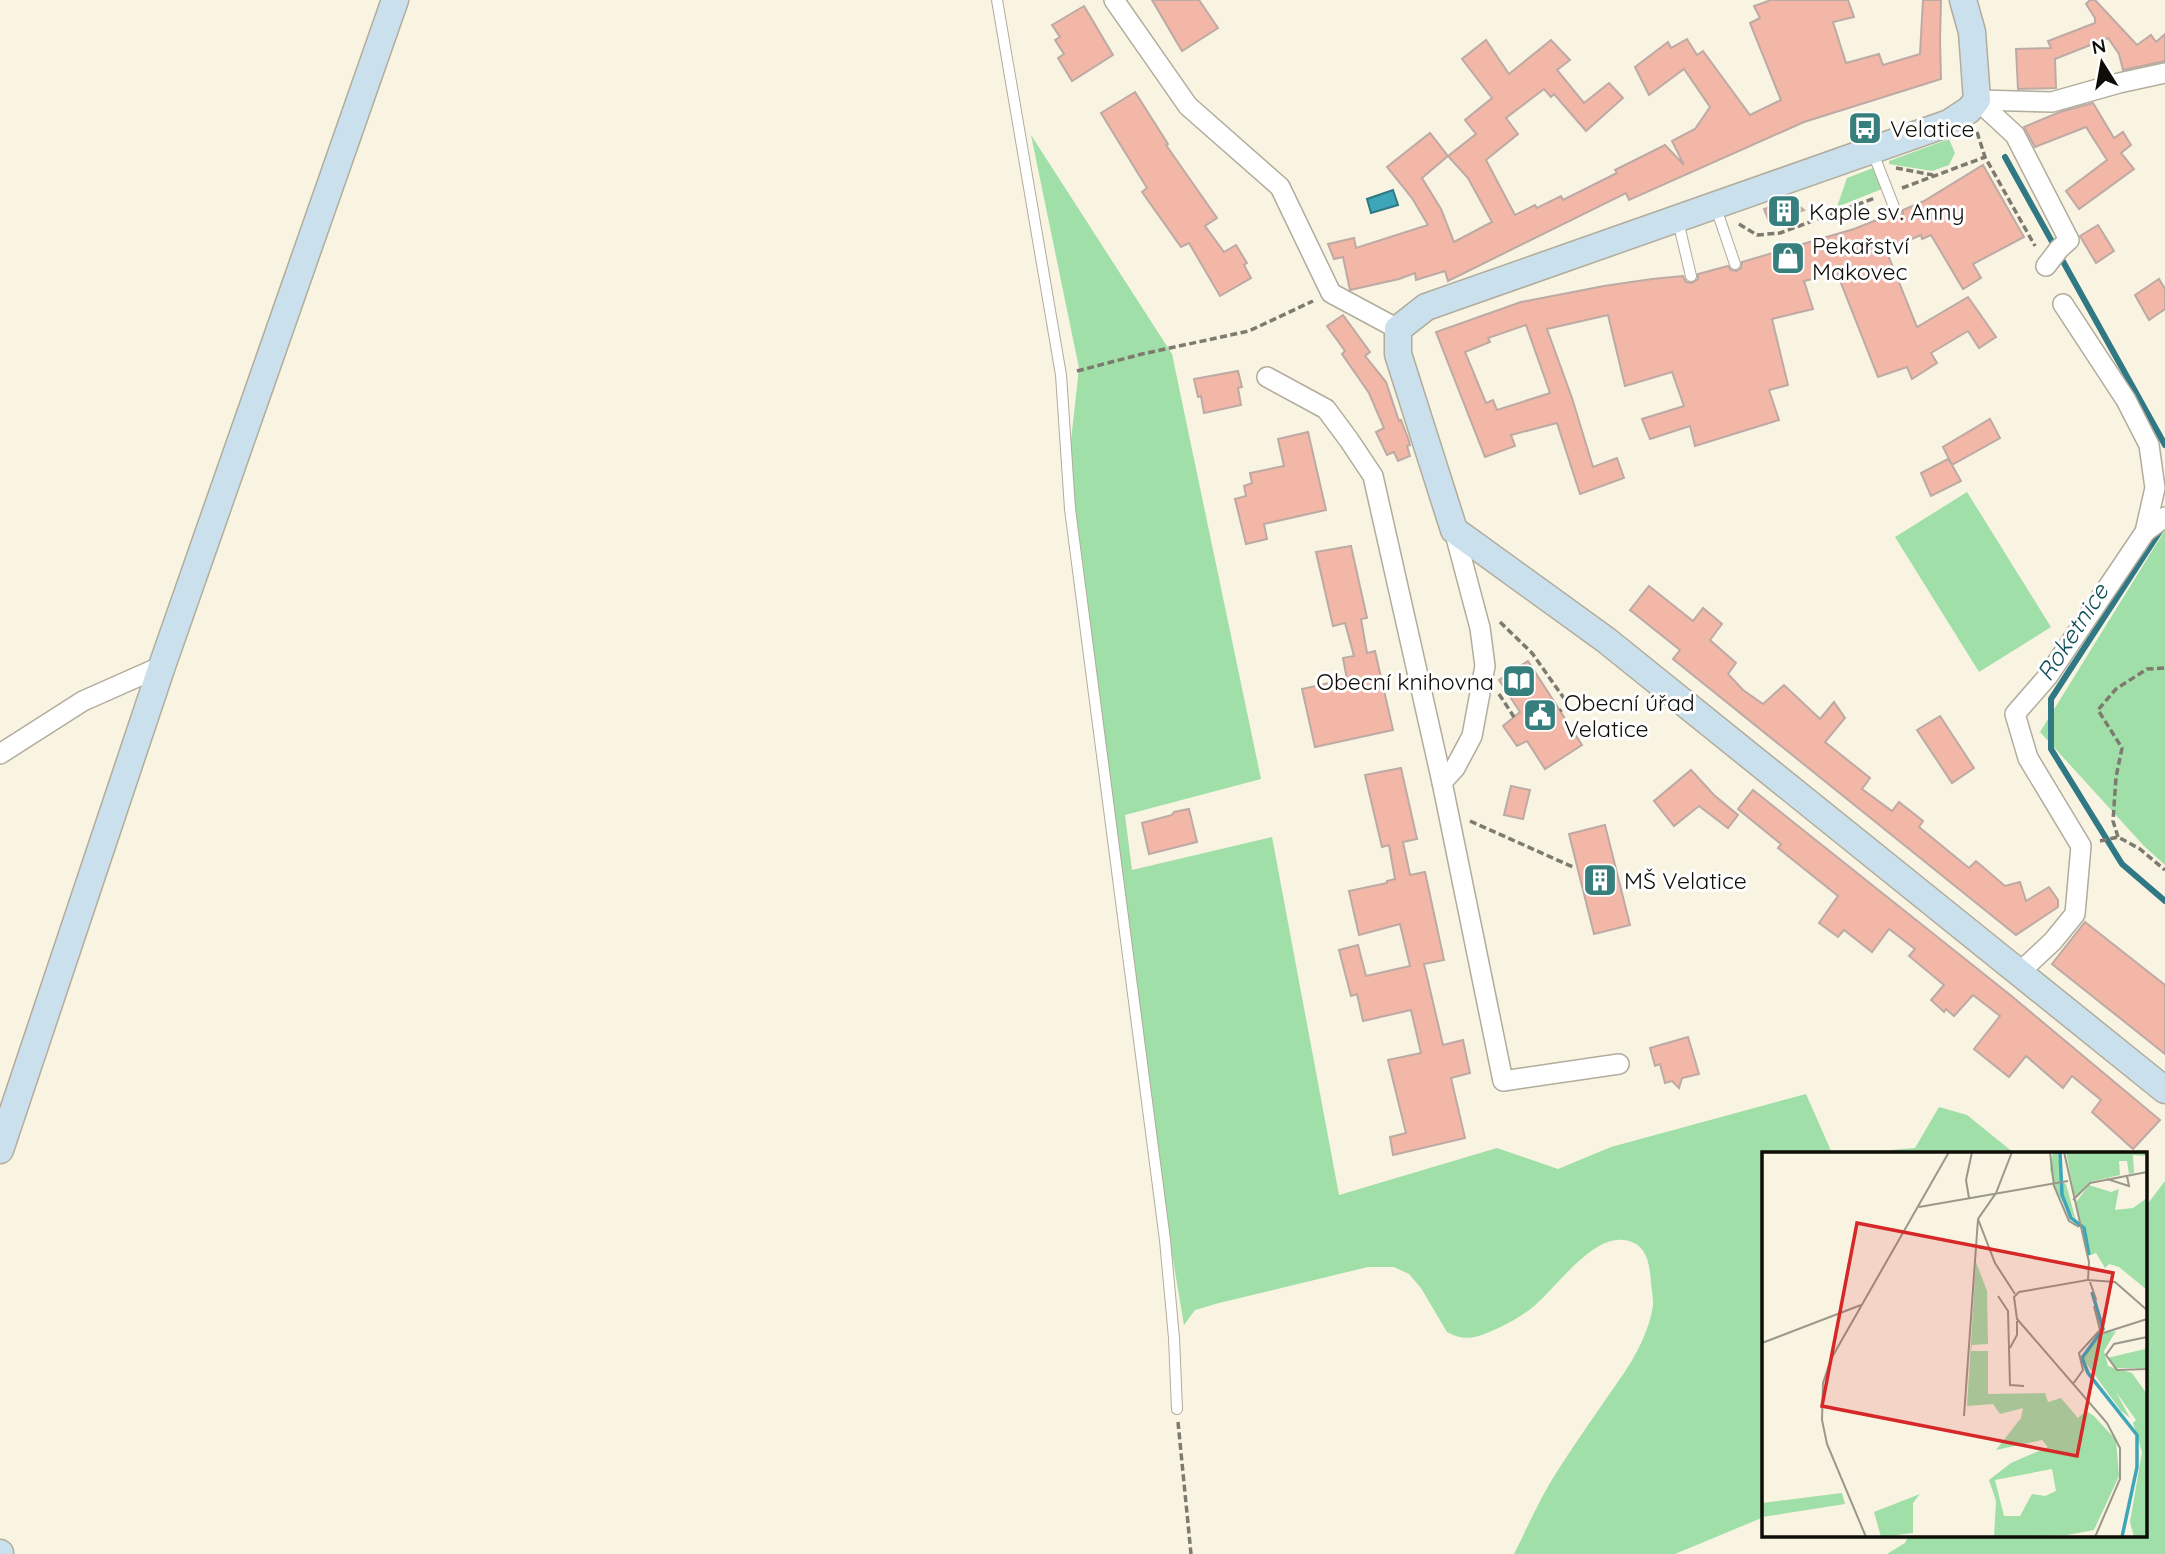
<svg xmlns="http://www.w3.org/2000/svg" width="2165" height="1554" font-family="Quicksand,sans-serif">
	<rect width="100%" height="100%" fill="#f9f3e2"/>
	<g fill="#a0dfa8">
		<path d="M1031,135l141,219 89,425 -136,36 7,55 140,-33 67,358 158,-47 61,21 53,-22 195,-53 26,59h-68v364l-89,37h-161c14,-28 27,-58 44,-84 21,-33 44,-65 66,-97 13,-19 26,-45 29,-68 0,-7 -1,-14 -2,-21 -1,-20 -4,-41 -27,-44 -32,-5 -68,48 -91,67 -14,11 -29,19 -46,26 -14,6 -26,7 -40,-1l-26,-44 -12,-14 -15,-7h-26l-149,36 -24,7 -11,15 -12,-71 -103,-795 10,-91z"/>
		<polygon points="1949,139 1955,153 1949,165 1932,171 1889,164 1889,161"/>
		<polygon points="1873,168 1882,189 1837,207 1847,178"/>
		<polygon points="1967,492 2051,627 1979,672 1895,537"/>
		<polygon points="2165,530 2165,865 2144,846 2040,732"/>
		<polygon points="1939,1107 1967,1115 2014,1153 1855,1153 1915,1148"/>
		<polygon points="2165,1181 2165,1554 1887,1554 1905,1543 1909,1535 2146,1535 2146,1206"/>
	</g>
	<polygon fill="#3da6b9" stroke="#2f7884" stroke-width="2" points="1393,190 1398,205 1371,213 1367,199"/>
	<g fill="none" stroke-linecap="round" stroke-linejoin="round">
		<g stroke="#2f7884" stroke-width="6">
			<polyline points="2005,157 2165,445"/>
			<polyline points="2162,528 2051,699 2051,749 2122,864 2165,901"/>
		</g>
	</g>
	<g fill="#f2b7a6" stroke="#bdaaa5" stroke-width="2" fill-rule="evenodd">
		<polygon points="1152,0 1199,0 1218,28 1182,51"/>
		<path d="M1771,0h77l6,17 -21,5 13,41 33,-9 4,11 37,-11 3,-54h18l-1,39 1,40 -137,43 -175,78 -3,-7 -178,88 -3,-10 -29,9 -1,-7 -16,6 -49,11 -7,-33 -9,2 -6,-15 26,-6 2,10 72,-23 -16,-27 -25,-31 43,-34 18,23 28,-22 -11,-14 27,-22 -30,-39 24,-19 23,34 42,-34 19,20 -13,10 27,33 25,-20 14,15 -37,33 -32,-37 -3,3 -7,-8 -38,29 12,16 -32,26 29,55 20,-10 2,3 24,-12 2,4 54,-27 -2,-3 50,-25 19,20 -12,-24 23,-12 15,-22 -26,-38 -35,26 -14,-28 33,-25 3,6 16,-9 10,16 6,-4 47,64 31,-15 -31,-77 10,-5 -6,-12zM1448,156l20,22 24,44 -38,20 -13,-33 -19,-31z"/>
		<polygon points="2090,0 2095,0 2137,45 2151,35 2156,42 2165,34 2165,61 2123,70 2119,54 2108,38 2055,59 2056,88 2018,89 2016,49 2051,48 2048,41 2095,23 2095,18 2086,4"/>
		<polygon points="1084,6 1113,55 1072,81 1058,58 1064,54 1055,40 1060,37 1052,25"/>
		<polygon points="1135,92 1168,144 1166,145 1217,218 1205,226 1224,252 1236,245 1247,263 1244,265 1251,278 1220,296 1189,243 1181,247 1142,192 1147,188 1101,113"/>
		<polygon points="2093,103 2114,138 2123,132 2131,145 2121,153 2134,169 2079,209 2066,191 2107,160 2086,127 2035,147 2024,127 2060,112"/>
		<path d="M1983,165l41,72 -51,27 8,14 -18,11 -32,-54 -9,4 -1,-4 -35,15 31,77 51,-30 28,40 -17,11 -11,-17 -37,22 6,10 -25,16 -5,-12 -29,10 -41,-104 -33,8 9,28 -41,10 16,66 -19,5 10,30 -84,26 -5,-20 -40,13 -8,-20 42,-13 -12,-34 -47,14 -17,-71 -61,14 25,69 21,69 24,-9 7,20 -44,16 -23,-71 -46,12 4,11 -30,11 -49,-125 85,-30 83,-16 48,-7 31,-3 3,6 6,1 6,-4v-5l30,-8 3,4 6,1 4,-3 1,-6 112,-33 35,-14 5,4h5l4,-5v-4l21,-9zM1526,325l24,68 -53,17 -4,-10 -7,3 -21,-51 25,-10 -2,-4z"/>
		<polygon points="1789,198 1804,210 1770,224 1764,209 1770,207 1769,204"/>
		<polygon points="2098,225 2114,251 2096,263 2080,236"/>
		<polygon points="2159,279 2165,289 2165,309 2149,320 2135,295"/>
		<polygon points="1343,315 1370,352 1365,356 1386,382 1399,421 1401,420 1408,438 1410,445 1407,446 1410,456 1398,461 1394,452 1387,455 1376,432 1384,428 1369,393 1342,354 1345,351 1327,326"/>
		<polygon points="1238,371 1242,387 1238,388 1241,405 1204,413 1201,396 1198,397 1194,379"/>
		<polygon points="1990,419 2000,438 1952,465 1961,481 1931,496 1921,473 1948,459 1952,465 1943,447"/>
		<polygon points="1308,432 1326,510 1264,524 1267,539 1246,544 1235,499 1246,496 1244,486 1252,483 1250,473 1284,466 1278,439"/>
		<polygon points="1351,546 1367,618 1361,619 1367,653 1375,651 1393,730 1315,747 1302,689 1347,679 1343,658 1354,656 1345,623 1333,626 1316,552"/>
		<polygon points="1649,586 1693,621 1703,608 1722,624 1710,640 1736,663 1728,674 1743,690 1763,704 1784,685 1820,719 1834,702 1845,718 1825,742 1870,778 1862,789 1892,811 1899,802 1923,821 1919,827 1969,868 1976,861 2005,886 2020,882 2026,901 2049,887 2058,900 2058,907 2016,935 1673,659 1680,650 1630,610"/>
		<polygon points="1528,661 1582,745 1545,769 1527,741 1517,746 1503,726 1520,712 1499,680"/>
		<polygon points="1940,716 1974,768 1952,783 1917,730"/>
		<polygon points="1401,768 1417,839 1403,842 1410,875 1425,872 1444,960 1424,964 1443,1045 1463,1040 1470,1073 1451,1078 1465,1138 1393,1155 1390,1137 1406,1133 1388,1060 1421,1053 1411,1010 1363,1021 1357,994 1351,996 1339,950 1358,945 1366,976 1410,966 1400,924 1359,935 1349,891 1387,883 1387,881 1395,879 1389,845 1382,847 1365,775"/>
		<polygon points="1691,770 1714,795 1738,815 1728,828 1699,806 1674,826 1654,801"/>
		<polygon points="1511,786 1530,790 1523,819 1504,815"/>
		<polygon points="1753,790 2009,994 2160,1120 2133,1149 2092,1112 2101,1100 2072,1076 2063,1088 2026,1056 2009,1077 1974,1049 2000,1016 1973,995 1954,1016 1946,1009 1944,1012 1931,1000 1944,985 1909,956 1915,949 1889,929 1872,952 1844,930 1838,937 1819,923 1838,896 1778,848 1781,844 1738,809"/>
		<polygon points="1189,809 1197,842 1149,854 1142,823 1172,815 1174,812"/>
		<polygon points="1605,825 1630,925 1594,934 1569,834"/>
		<polygon points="2085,922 2165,985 2165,1054 2052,964"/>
		<polygon points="1688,1037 1699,1074 1682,1078 1679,1088 1672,1081 1665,1083 1660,1064 1655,1066 1650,1048"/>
	</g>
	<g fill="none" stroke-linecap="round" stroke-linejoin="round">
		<g stroke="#b1ac9c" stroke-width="12">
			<g id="lane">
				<polyline points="997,0 1061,375 1070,509 1165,1240 1174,1338 1177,1409"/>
				<polyline points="1873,153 1896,212"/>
				<polyline points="1716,208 1735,264"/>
				<polyline points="1678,221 1691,276"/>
			</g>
		</g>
		<g stroke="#b1ac9c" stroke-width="22">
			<g id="street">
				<polyline points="1114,0 1188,106 1280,187 1331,293 1398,329"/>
				<polyline points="1977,100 2015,135 2069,240 2059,249 2046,266"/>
				<polyline points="1977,100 2052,102 2119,83 2165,73"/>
				<polyline points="1267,377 1326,409 1349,440 1373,476 1442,782 1503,1081 1619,1064"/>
				<polyline points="2145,532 2165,517"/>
				<polyline points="0,754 83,701 162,666"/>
				<polyline points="1442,782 1455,768 1472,736 1485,666 1480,628 1454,530"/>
				<polyline points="2020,972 2053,941 2075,914 2081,846 2028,758 2015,714 2048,676 2145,532 2155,488 2149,445 2126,400 2063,304"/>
			</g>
		</g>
		<g stroke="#b1ac9c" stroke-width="29">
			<g id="secondary">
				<polyline points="1963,0 1972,32 1977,100 1969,110 1949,123 1426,307 1398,329 1398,354 1454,530 1606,640 2165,1090"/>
				<polyline points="0,1150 162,666 395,0"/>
				<polyline points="0,1553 0,1554"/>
			</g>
		</g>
		<g stroke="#7d7a6f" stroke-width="3.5" stroke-dasharray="7 3.5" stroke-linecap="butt">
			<polyline points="1977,132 1985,157 2035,246"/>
			<polyline points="1896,168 1933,175"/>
			<polyline points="1902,188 1985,157"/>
			<polyline points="1739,224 1757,235 1780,233 1875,198"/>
			<polyline points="1077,371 1142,354 1249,331 1313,301"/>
			<polyline points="1500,622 1532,653 1568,704 1560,711"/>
			<polyline points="1499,694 1514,717"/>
			<polyline points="1470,821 1573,867"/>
			<polyline points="2118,837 2113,821 2116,777 2122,748 2098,710 2116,689 2147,669 2165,668"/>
			<polyline points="2100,841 2118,837 2140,849 2165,870"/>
			<polyline points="1178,1422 1191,1554"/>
		</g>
		<use href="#lane" stroke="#fff" stroke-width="10"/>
		<use href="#street" stroke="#fff" stroke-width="19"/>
		<use href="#secondary" stroke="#cae0ec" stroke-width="26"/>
	</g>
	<defs>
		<g id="bus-square" transform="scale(1.75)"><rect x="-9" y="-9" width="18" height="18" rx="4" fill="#367f7d" stroke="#fff"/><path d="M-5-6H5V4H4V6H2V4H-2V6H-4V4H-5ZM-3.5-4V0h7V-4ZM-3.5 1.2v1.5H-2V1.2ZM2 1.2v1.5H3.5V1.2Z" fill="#fff"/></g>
		<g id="building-square" transform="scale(1.75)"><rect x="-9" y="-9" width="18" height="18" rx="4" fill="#367f7d" stroke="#fff"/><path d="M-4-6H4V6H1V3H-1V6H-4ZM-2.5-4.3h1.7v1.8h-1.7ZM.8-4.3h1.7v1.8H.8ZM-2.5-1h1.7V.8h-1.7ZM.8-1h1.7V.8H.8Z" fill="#fff"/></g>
		<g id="shop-square" transform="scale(1.75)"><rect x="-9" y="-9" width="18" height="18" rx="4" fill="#367f7d" stroke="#fff"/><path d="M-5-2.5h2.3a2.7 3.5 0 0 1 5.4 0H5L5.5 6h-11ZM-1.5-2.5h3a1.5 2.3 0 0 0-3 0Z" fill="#fff"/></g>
		<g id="library-square" transform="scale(1.75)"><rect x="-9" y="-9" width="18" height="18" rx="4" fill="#367f7d" stroke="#fff"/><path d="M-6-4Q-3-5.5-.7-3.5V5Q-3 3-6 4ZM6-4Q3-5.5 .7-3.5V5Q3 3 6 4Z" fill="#fff"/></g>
		<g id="civic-square" transform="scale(1.75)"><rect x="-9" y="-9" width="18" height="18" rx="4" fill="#367f7d" stroke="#fff"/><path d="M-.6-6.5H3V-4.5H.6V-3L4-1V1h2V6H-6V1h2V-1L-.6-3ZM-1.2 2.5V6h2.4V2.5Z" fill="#fff"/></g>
	</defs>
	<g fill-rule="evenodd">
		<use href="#bus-square" x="1865" y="128"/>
		<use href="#building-square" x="1784" y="211"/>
		<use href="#shop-square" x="1788" y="258"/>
		<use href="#library-square" x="1519" y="681"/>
		<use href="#civic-square" x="1540" y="715"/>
		<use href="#building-square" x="1600" y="880"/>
	</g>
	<g text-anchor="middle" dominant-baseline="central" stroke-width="6" stroke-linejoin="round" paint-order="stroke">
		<g font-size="23" fill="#0e0d07" stroke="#fff" text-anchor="start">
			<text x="1890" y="128">Velatice</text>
			<text x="1809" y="211">Kaple sv. Anny</text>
			<text x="1812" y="245">Pekařství<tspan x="1812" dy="26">Makovec</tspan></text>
			<text x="1494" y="681" text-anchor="end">Obecní knihovna</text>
			<text x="1564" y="702">Obecní úřad<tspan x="1564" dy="26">Velatice</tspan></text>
			<text x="1624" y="880">MŠ Velatice</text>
		</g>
		<g font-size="24" font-style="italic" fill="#114d57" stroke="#fff">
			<text transform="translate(2072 632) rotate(-57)">Roketnice</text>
		</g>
	</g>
	<g transform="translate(1762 1152)">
		<rect width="385" height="385" fill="#f9f3e2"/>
		<path d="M291,0h5l3,30 5,2 10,37 -20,-30 -6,-22zM304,0h81v4l-14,-1 1,18 -5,1 -2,-13h-8l1,14 -31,7 -14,16zM327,33l22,7 8,-3 -4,21 18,-2 14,-10v92l-28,-23 -10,-3 -4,4 -9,-15 -8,3 -12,-54zM214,110l11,29 1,53 -16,1 -1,6h17v43l57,-1 3,9 13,-4 17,20 8,-7 8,5 22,24 3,36 -25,54 -27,5 -73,2 2,-36 -7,-21 22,-17 37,-16 -6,-7 -46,10 25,-32 2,-10 -23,6 -7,-10 -26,2zM290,317l4,22 -11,5 -13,-2 -12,22h-16l-9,-36zM354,179l-12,20 4,15 24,7 15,21v143h-13l-4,-15 12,-70 -9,-29 3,-3 -20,-28 14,26 -9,-7 -40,-55 21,-23zM385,188v28h-32l-8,-10 38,-9zM80,341l3,11 -83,13v-14zM158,342l-7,9v30l-32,4 -7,-25z" fill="#a0dfa8" fill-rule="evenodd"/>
		<path fill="none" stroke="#3da6b9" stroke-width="3.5" d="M298,0l2,43 9,23 13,10 5,27M330,140l11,37 -21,29 6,15 49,62v32l-15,70"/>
		<path fill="none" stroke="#9b978a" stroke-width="2" d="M250,0l-16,41 -18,26 17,44 20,31M288,0l4,34 15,35 10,6M302,0l25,110 -1,18 -69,12 -5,5 3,22 90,104 13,25v31l-25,58M345,27l22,7 -2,-10M207,46l-3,-18 6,-28M311,48l17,-17 57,-11M157,55l149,-26M326,128l27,2 32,28M328,130l6,17 -3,2M236,144l10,15 2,74 14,1M338,182l47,-15M385,185l-33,7 -8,11 11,15 30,-1M0,191l99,-38M248,196l7,-13v-14M311,232l10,-14 -4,-17 21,-23 -6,-24M202,264l14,-197M104,385l-39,-93 -5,-24 1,-37 8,-24 118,-207"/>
		<path fill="#d62828" fill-opacity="0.15" stroke="#d62828" stroke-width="3.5" d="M95,71l256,50 -36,183 -255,-50z"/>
		<rect width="385" height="385" fill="none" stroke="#0e0d07" stroke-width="3.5"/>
	</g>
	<g transform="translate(2102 63) rotate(349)" stroke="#ffffff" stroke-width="5" paint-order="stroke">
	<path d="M0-5L12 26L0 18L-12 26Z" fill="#0e0d07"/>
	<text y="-10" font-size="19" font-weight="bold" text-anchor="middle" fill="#0e0d07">N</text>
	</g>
</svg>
